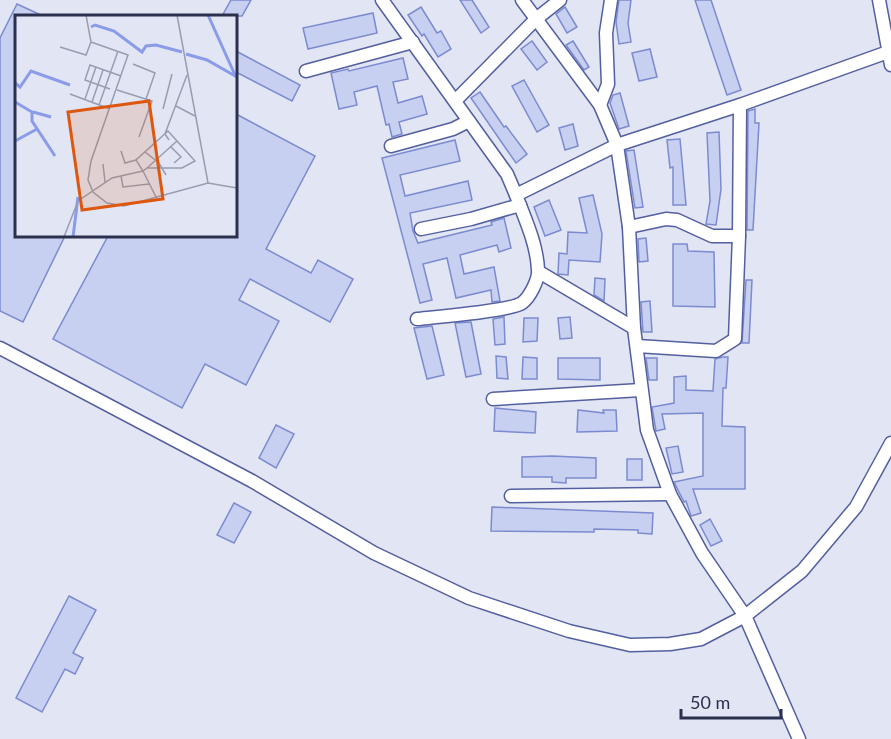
<svg xmlns="http://www.w3.org/2000/svg" width="891" height="739" font-family="Lato,sans-serif">
	<rect width="100%" height="100%" fill="#e1e5f4"/>
	<g fill="#c7d0f1" stroke="#7c8bcf" stroke-width="1.5">
		<polygon points="231,0 251,0 242,16 222,16"/>
		<polygon points="460,0 472,0 489,27 481,33"/>
		<polygon points="619,0 631,0 628,23 631,42 619,44 616,22"/>
		<polygon points="695,0 711,0 741,90 727,95"/>
		<polygon points="17,4 43,16 16,16 16,236 65,236 23,322 0,311 0,38"/>
		<polygon points="421,7 437,33 441,31 451,49 438,57 424,34 422,36 408,15"/>
		<polygon points="565,7 577,27 567,33 556,14"/>
		<polygon points="373,13 377,33 308,49 303,28"/>
		<polygon points="532,41 547,62 537,70 521,49"/>
		<polygon points="573,41 589,67 584,70 566,45"/>
		<polygon points="650,49 657,77 639,81 632,53"/>
		<polygon points="236,51 300,85 292,101 236,72"/>
		<polygon points="403,58 408,79 393,82 398,103 422,96 427,114 399,122 402,134 392,137 389,124 386,125 377,86 354,92 357,105 339,109 331,73 348,69 349,71"/>
		<polygon points="524,80 549,125 537,132 512,86"/>
		<polygon points="480,92 504,127 506,126 527,154 516,163 471,98"/>
		<polygon points="620,93 629,126 619,129 610,103 613,95"/>
		<polygon points="755,109 755,123 759,123 753,230 747,230 748,111"/>
		<polygon points="236,114 315,156 266,249 311,273 318,260 353,279 330,322 250,279 239,300 279,321 246,385 205,364 182,408 53,339 108,236 236,236"/>
		<polygon points="573,124 578,146 565,150 559,128"/>
		<polygon points="719,132 721,189 716,225 706,224 710,201 707,133"/>
		<polygon points="680,139 686,205 673,205 673,167 670,168 667,140"/>
		<polygon points="455,140 460,161 400,175 405,196 468,181 472,200 410,213 413,231 418,243 492,225 491,222 504,218 511,248 499,252 497,245 460,255 464,274 494,267 500,301 492,302 491,290 456,298 447,258 423,264 432,300 420,303 382,158"/>
		<polygon points="634,150 643,207 635,208 626,151"/>
		<polygon points="593,195 602,234 600,262 569,260 568,275 558,274 559,253 567,254 568,232 587,233 579,198"/>
		<polygon points="549,200 561,230 545,236 534,207"/>
		<polygon points="646,238 648,261 639,262 638,239"/>
		<polygon points="673,244 687,244 688,251 714,252 715,307 673,306"/>
		<polygon points="595,278 605,279 604,301 594,295"/>
		<polygon points="746,280 752,280 749,343 742,343"/>
		<polygon points="650,301 652,332 643,332 641,302"/>
		<polygon points="504,317 505,344 495,345 493,319"/>
		<polygon points="570,317 572,338 560,339 558,318"/>
		<polygon points="524,318 538,318 537,341 523,342"/>
		<polygon points="471,322 481,374 466,377 455,323"/>
		<polygon points="432,326 444,375 427,379 414,328"/>
		<polygon points="496,356 506,357 508,379 497,378"/>
		<polygon points="523,357 537,358 537,379 522,379"/>
		<polygon points="723,357 728,357 726,388 723,388 722,426 745,427 745,489 693,489 701,513 691,516 686,501 684,502 674,482 703,476 703,413 662,414 665,429 656,431 652,407 674,403 674,377 686,376 686,390 713,391 715,359"/>
		<polygon points="558,358 600,358 600,380 558,379"/>
		<polygon points="646,358 657,358 657,380 649,380"/>
		<polygon points="495,408 536,412 535,433 494,431"/>
		<polygon points="578,410 604,413 603,410 616,410 617,431 577,432"/>
		<polygon points="276,425 294,434 276,468 259,458"/>
		<polygon points="678,446 683,472 672,474 666,448"/>
		<polygon points="552,456 596,458 596,478 566,478 566,483 552,482 552,477 522,477 522,457"/>
		<rect x="627" y="459" width="15" height="21"/>
		<polygon points="234,503 251,512 234,543 217,535"/>
		<polygon points="492,507 653,513 652,534 638,533 638,530 594,529 594,532 491,531"/>
		<polygon points="710,519 722,541 711,546 700,525"/>
		<polygon points="69,596 96,610 73,653 83,658 75,674 65,669 42,712 16,698"/>
	</g>
	<g fill="none" stroke-linecap="round" stroke-linejoin="round">
		<g stroke="#535f9f" stroke-width="15">
			<g id="street">
				<polyline points="382,0 507,174 516,195 617,145 740,105 888,52"/>
				<polyline points="522,0 600,105 617,145 629,227 634,328 647,430 670,494 702,553 745,616 799,739"/>
				<polyline points="879,0 891,65"/>
				<polyline points="306,71 413,42"/>
				<polyline points="455,101 536,19 560,0"/>
				<polyline points="600,105 608,84 606,33 611,0"/>
				<polyline points="391,146 453,129 469,121"/>
				<polyline points="629,227 666,219 677,220 712,236 739,236"/>
				<polyline points="421,229 471,219 520,205"/>
				<polyline points="539,272 634,328"/>
				<path d="M417,319c19,-2 93,-8 105,-16 8,-6 17,-24 16,-33 -1,-26 -13,-51 -22,-75"/>
				<polyline points="637,346 716,351 735,339 739,236 740,105"/>
				<polyline points="0,348 252,481 374,553 469,598 569,631 630,645 670,644 701,639 745,616 802,571 856,507 891,443"/>
				<polyline points="493,399 641,390"/>
				<polyline points="511,496 670,494"/>
			</g>
		</g>
		<use href="#street" stroke="#fff" stroke-width="12"/>
	</g>
	<g transform="translate(15 15)">
		<rect width="222" height="222" fill="#e1e5f4"/>
		<path fill="none" stroke="#8a9be9" stroke-width="3" d="M193,0l27,60M76,12l4,-2 19,6 28,21 4,-6 10,-1 26,7M171,39l21,6 30,17M0,68l5,4 11,-16 39,14M0,87l17,10v9l23,35M18,97l18,5M0,126l22,-12M58,222l5,-40"/>
		<path fill="none" stroke="#989db1" stroke-width="1.5" d="M162,0l31,168M76,27l37,13 -37,106 -3,19 5,12 14,11 17,3 84,-23 29,5M45,32l26,8 5,-13 -5,-27M118,49l22,9 -9,26M95,74l-25,-9 5,-15 31,11M102,75l35,11 -13,36M55,79l40,15M70,84l11,-32M77,87l11,-32M84,90l19,-54M161,91l19,10M148,94l9,-35M154,125l-4,-6 22,-59M155,131l11,11 -7,6M106,136l4,12 11,-3M130,137l14,11 7,12M88,149l2,18M132,153h35l13,-7 -18,-20M106,161l2,11 26,-3M49,222l14,-36 34,-23 22,-5 9,-2 4,-3 30,-27 -9,-10 -32,29 7,11 14,28"/>
		<path fill="#de570f" fill-opacity="0.15" stroke="#de570f" stroke-width="3" d="M134,86l14,98 -81,11 -14,-98z"/>
		<rect width="222" height="222" fill="none" stroke="#2a304d" stroke-width="3"/>
	</g>
	<path d="M681 709v9h100v-9" fill="none" stroke="#2a304d" stroke-width="3"/>
	<text x="690" y="709" font-size="18" fill="#2a304d" stroke="#e1e5f4" stroke-width="4.5" paint-order="stroke">50 m</text>
</svg>
